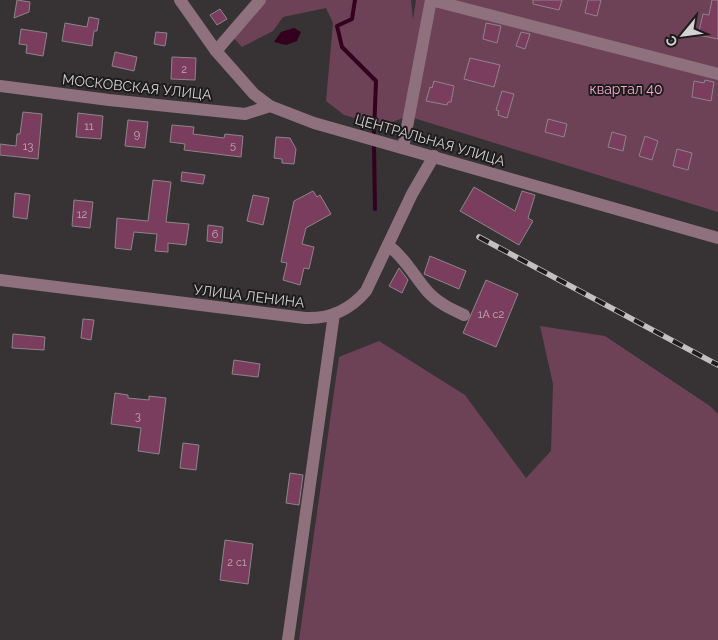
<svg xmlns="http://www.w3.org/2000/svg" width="718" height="640" font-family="Raleway,sans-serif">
	<rect width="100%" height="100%" fill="#373234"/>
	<g fill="#6d4257">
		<polygon points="256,0 411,0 413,20 416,0 718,0 718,212 404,115 403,118 382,126 344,115 326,101 333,23 326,8 283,17 273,31 242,47 226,30"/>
		<polygon points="540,326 605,336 710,406 718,414 718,640 299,640 339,357 379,341 465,395 526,478 551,451 553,384"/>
	</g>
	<polygon fill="#33001e" points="294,28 301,32 297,41 286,45 274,42 281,32"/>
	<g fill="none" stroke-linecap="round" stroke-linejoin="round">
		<g stroke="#33001e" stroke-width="4">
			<polyline points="355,0 352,19 337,26 342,47 376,81 374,133"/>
			<polyline points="374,147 375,209"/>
		</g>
	</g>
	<g fill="#7b3d5d" stroke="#8c8689">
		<polygon points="17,0 30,2 29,12 14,18"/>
		<polygon points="533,0 562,0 559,10 533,4"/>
		<polygon points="588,0 601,0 597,16 585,13"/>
		<polygon points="712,0 718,0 718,39 698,35 703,14 709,15"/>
		<polygon points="220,9 227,19 217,25 210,15"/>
		<polygon points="89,17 99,19 97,31 94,31 92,46 62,41 65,23 87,27"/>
		<polygon points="486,23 501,26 497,43 483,39"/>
		<polygon points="21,29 47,33 43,56 26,53 27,45 19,44"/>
		<polygon points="156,32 167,33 165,46 154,44"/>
		<polygon points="521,32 530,34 525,49 516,46"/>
		<polygon points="115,52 137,57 134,71 112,66"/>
		<polygon points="172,57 196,58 195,80 171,79"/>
		<polygon points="470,58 500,65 494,87 464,79"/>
		<polygon points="705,80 714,82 711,101 692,97 694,81 704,83"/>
		<polygon points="434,81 454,86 451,102 448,102 447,105 426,101 430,87 432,88"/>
		<polygon points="502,91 514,94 507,118 498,115 499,111 496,110"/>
		<polygon points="23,112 42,114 38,159 0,155 0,144 16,146 17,134 20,134"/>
		<polygon points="78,113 103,116 101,139 76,137"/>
		<polygon points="548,119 567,124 564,137 545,132"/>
		<polygon points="128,120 148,122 145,148 125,146"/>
		<polygon points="172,125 194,127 193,134 224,138 225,134 243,136 241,157 184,150 185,144 170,142"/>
		<polygon points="612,132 626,136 623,151 608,147"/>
		<polygon points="645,136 658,141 652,160 639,156"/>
		<polygon points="276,137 290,138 296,149 294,164 282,163 282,159 274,158"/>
		<polygon points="677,149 692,153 688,170 673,166"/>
		<polygon points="182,172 205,175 203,184 181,181"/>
		<polygon points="153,180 171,182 166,222 189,224 186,245 168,243 168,252 155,251 157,234 134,232 131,250 115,248 117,218 148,221"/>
		<polygon points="474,187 515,211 522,191 535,195 528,218 533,221 519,245 460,211"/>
		<polygon points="313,191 317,197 320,195 331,214 306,228 302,244 314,247 309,269 304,268 300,285 283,280 287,263 281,262 294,201"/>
		<polygon points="15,193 30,195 27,219 13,217"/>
		<polygon points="253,195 269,198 263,225 247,221"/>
		<polygon points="74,200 93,202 90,228 72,226"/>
		<polygon points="208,225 223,227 222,243 207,241"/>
		<polygon points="430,256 466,271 459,289 424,274"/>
		<polygon points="399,268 408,280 402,293 389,286"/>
		<polygon points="486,280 518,294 496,347 463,333"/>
		<polygon points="83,319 94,320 91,340 81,338"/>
		<polygon points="13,334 45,337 44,350 12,348"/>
		<polygon points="234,360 260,364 258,377 232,374"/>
		<polygon points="115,393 128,395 128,398 149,400 149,396 166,398 159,454 138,451 141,428 111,424"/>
		<polygon points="183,443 199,445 196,470 180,468"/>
		<polygon points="290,473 303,475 299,505 286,503"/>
		<polygon points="225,540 253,544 248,584 220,580"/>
	</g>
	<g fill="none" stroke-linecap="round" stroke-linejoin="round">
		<g stroke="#8f717e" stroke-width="12">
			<polyline points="180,0 216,51 254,94 270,106 314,123 718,238"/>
			<polyline points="431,0 718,74"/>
			<polyline points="216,51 260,0"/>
			<polyline points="0,86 109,100 245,114 270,106"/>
			<polyline points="403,148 431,0"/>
			<path d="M388,245c18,14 26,31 40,47 10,11 23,17 36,23"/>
			<path d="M0,280l305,38c24,1 45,-8 61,-27l46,-97 22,-38"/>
			<polyline points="288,640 334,314"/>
		</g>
		<g stroke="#c3c0c1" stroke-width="5.5">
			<polyline id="rail" points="479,237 718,365"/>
		</g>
		<use href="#rail" stroke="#1d1b1c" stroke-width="4" stroke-dasharray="11" stroke-linecap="butt"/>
	</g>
	<g text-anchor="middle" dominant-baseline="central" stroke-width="4" stroke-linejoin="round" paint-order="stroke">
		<g font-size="11" fill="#beadb6">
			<text x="184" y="69">2</text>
			<text x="89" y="126">11</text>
			<text x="137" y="134">9</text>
			<text x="233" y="145">5</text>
			<text x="28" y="146">13</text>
			<text x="82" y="214">12</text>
			<text x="215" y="234">6</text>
			<text x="491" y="314">1А с2</text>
			<text x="138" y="416">3</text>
			<text x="237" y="562">2 с1</text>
		</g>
		<g font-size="14" fill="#d5d2d3" stroke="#1d1b1c">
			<text transform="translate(137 87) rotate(6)">МОСКОВСКАЯ УЛИЦА</text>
			<text transform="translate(430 140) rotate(16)">ЦЕНТРАЛЬНАЯ УЛИЦА</text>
			<text transform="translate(249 296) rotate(7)">УЛИЦА ЛЕНИНА</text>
		</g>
		<g font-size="14" fill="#f7abcf" stroke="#1d1b1c">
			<text x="626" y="89">квартал 40</text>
		</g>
	</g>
	<g transform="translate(683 35) rotate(241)" stroke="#1d1b1c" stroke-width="4" paint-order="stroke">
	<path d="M0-4L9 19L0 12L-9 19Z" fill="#d5d2d3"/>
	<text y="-8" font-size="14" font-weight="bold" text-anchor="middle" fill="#d5d2d3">С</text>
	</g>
</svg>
